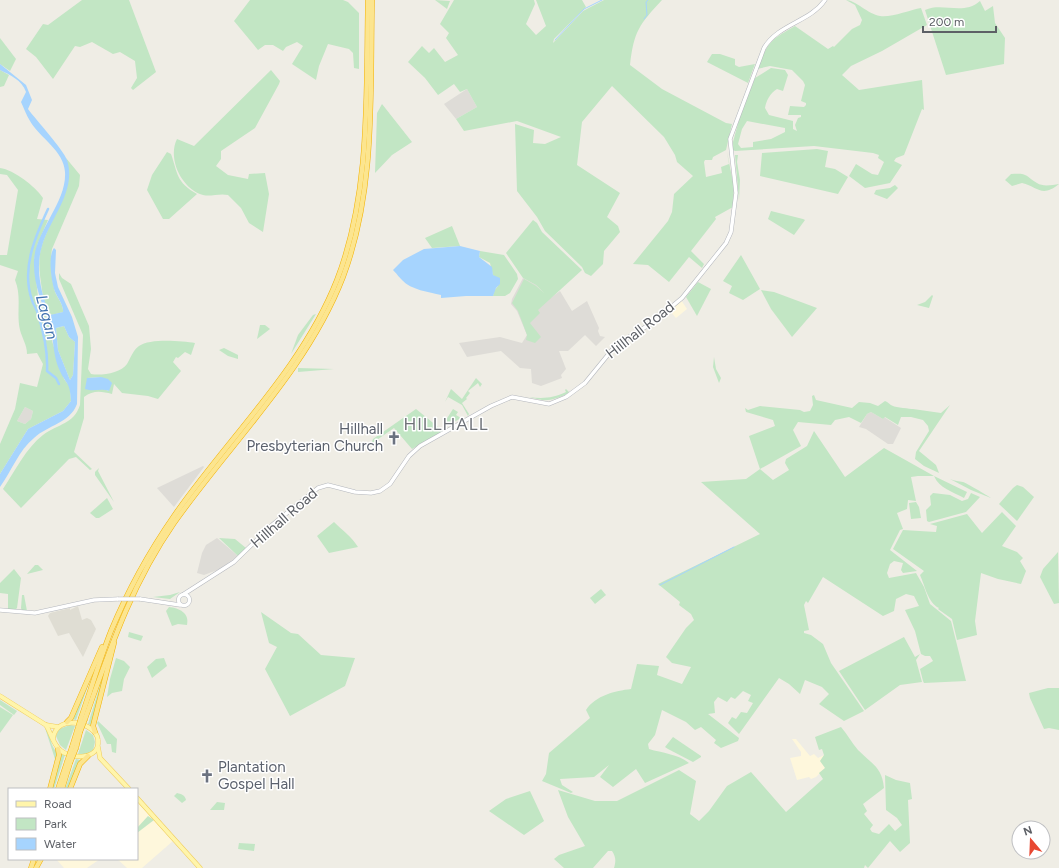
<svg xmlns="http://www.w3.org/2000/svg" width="1059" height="868" font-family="Figtree,sans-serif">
	<rect width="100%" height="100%" fill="#efede5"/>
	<g fill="#fef7dc">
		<polygon points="681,300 687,309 676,318 669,310"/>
		<polygon points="792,739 796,739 810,756 814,754 818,758 824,755 825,768 816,777 811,779 809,777 797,780 790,758 801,756 801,752"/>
		<polygon points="137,801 173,841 142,868 127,868 117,859 137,859"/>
		<polygon points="56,859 100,859 87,868 64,868"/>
	</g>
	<g fill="#dedcd7">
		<polygon points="467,89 477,107 456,119 444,104"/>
		<polygon points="523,278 536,285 549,299 560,291 572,311 587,301 599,328 598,331 600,336 605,337 596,346 585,335 568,351 559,351 566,369 561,375 562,378 541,386 532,383 531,369 520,368 501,351 467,357 459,343 500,337 522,343 527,335 517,311 511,304 512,299"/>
		<polygon points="25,407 33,411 31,419 25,424 17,421"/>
		<polygon points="871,412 883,419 884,417 901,428 893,444 888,444 866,429 859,427 867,414"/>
		<polygon points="203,466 204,467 174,507 157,488"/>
		<polygon points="217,538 238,556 220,569 204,575 197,573 202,553 206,545"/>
	</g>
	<polygon fill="#dfddd3" points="78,606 82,620 87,618 91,620 96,629 83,657 69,633 58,636 48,616 50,613 70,608 70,610"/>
	<g fill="#c2e6c4" fill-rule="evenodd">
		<polygon points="82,0 129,0 156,72 133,90 131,88 137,78 135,61 120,52 113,54 92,42 80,47 75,46 53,79 36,57 26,49 43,24 48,25"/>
		<polygon points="250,0 343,0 348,2 359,13 359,69 354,68 353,53 349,49 328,44 319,66 316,80 292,64 303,46 297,42 286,47 283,51 273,45 265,45 258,50 234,21"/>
		<polygon points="435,0 450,1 447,9"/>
		<path d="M454,0h80l1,4 -9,20 10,11 10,-9 -10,-26h46l4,7 -32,32 -1,4 30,-32 21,-11h58c-23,25 -28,31 -32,65l32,24 64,34 6,1 -6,26 -13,7 -1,3h-7l-1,2 2,15 16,-4 -1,-6 8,-3 -2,-12 7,35 -1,20 -18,10 1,2 -25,32 13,13 -2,4 -13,-11 -20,25 -21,-17 -15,-1 35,-43 4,-9 2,-18 19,-18 -16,-14 -2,-7 -11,-18 -52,-51 -30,36 -5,43 43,28 -13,24 11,9 2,6 -16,19 -1,13 -12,12 -6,-3 -3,-6 -37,-36 -8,-14 -20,-26 -2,-67 19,6 -1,13 12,1 16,-7 -44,-16 -53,10 -8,-12 21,-12 -10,-18 -7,3 -6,-8 -16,11 -13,-17 -17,-16 14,-16 7,7 5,-5 11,14 13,-7 -12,-17 3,-5 -9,-9z"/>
		<path d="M846,0c9,0 22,14 34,16 10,2 30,-6 41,-8l6,17 -45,26 -31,15 -9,9 17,15 63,-10 2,30 -2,-1 -18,46 -8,3 -2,3 8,4 -12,18 -25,5 -16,-12 7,-12 16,10 6,1 6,-13 -6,-4 1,-3 -6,-2 -59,-7 -79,5 -2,-1v-8l7,-26 15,-38 16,-10 14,2 3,5 -5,16 -6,-2c-7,4 -11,12 -12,19l4,7 24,6v8l4,2 -2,-6 3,-7 3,-1v-2h-13l2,-9 14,1 2,-2v-2l-5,-2 4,-16 -2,-4 -11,-11 -22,-4 -13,3c12,-28 12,-28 38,-43l33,23 5,-3 1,1 18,-18 8,-4 2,-5 -7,-15zM747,121l38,7v4l-14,7 -18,3v5l-12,1 -3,-4 4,-15z"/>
		<path d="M980,1l5,10 8,-5 2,17 10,15 -1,26 -58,11 -21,-65c18,-8 38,6 55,-9z"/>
		<polygon points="0,38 16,59 10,71 0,64"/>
		<polygon points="712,54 720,54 735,59 735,65 739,67 755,64 748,83 707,62"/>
		<polygon points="0,70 9,75 4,86 0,87"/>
		<path d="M271,70l9,11 -1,3 -24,44 -34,23v8l-5,7 12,9 20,4 1,-5 16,-1 4,21 -6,38 -14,-9 -8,-15 -13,-13c-9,-2 -17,2 -25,0 -21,-6 -36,-36 -26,-56l17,7z"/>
		<polygon points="382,104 412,142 392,155 375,173 377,113"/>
		<polygon points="817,149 828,151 825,167 835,169 848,177 838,194 760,176 762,153"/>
		<path d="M167,152l4,2c7,20 5,28 26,40l-28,25h-6l-16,-29 5,-15z"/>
		<polygon points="735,155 738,155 737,162 740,180 739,200"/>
		<path d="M66,158l14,17 -1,11 -27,63c-2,12 -1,26 2,39 1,8 10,16 9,24l-11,3c-6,-4 -9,-17 -10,-25 -2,-15 -5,-30 0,-45 10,-30 32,-53 24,-87z"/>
		<path d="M0,168c14,2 35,18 43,30l-6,21 11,1 -10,23 -4,17 4,37 13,32 1,12 12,38 6,8 1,14 -8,10 -35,18 -28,45v-30l15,-35 5,-26 17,4 6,-23 -6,-11 -10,1c0,-9 -5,-16 -7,-24 -4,-18 2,-33 -5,-50l3,-9 -18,-6v-10h7l11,-65 -11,-15 -7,-1zM25,407l8,4 -2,8 -6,5 -8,-3z"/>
		<path d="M1011,174c17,-1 13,1 26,9 6,4 15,2 22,1 -17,14 -21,3 -37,-1l-10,3 -7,-6z"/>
		<polygon points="895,185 898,188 887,199 874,194 876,190 890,188"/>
		<polygon points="771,211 803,219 805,220 794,235 768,219"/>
		<polygon points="533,220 537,223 542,232 582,270 538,310 540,313 530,323 541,337 535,343 526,340 527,335 518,311 512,303 524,279 536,286 544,293 536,285 523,278 506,253"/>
		<polygon points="452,226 460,246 432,248 425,238"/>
		<polygon points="480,251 504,255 517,274 518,279 510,293 505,296 493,296 494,291 498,286 493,275 490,263 479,257"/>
		<polygon points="741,255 760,289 743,300 729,293 732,286 723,281"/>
		<path d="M59,273l3,5 9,6 18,42 2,23 -3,20 3,5c10,2 30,-1 36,-10 3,-5 6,-14 12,-18 11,-8 43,-5 56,-3l-4,12 -6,-3 -7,6 -2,-1 -3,5 8,9 -23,28 -10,-3 -26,-3 -8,-9 -2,10c-11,-3 -19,-4 -28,3v21l-10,34 18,17 4,-2 -6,3 -14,-13 -7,2 -48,49 -18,-19c12,-18 23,-41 40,-54 15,-11 31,-11 37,-30l3,-70 -24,-56zM101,377l8,14 -8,-3 -14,-10z"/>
		<polygon points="698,282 711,289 697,316 686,297"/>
		<polygon points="761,290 774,292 817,308 792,337 771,309"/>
		<polygon points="932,295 933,296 929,308 917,305 925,302"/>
		<polygon points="316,314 291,354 298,335 313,315"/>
		<polygon points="260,325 265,325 270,329 257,339"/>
		<polygon points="64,326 69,337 75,342 73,375 70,380 58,350 56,328"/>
		<polygon points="224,348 238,355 238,359 228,356 219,350"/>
		<polygon points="714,357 716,369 721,378 719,383 713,367"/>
		<polygon points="298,368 334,369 298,372"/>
		<polygon points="476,378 482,384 480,387 478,383 468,391 470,393 466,398 467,399 462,403 469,414 468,416 462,405 448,397 445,402 451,389 462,399"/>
		<path d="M566,389l3,3 -2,2c-16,7 -21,8 -38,3 14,2 24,1 37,-5l-1,-2z"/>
		<path d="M814,395l2,5 36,8 7,-6 11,1 8,3 7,-5c3,1 5,4 8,5 2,1 18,3 20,3l28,4 9,-8 -31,46 17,14 3,8 -15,-7 -9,-7 1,-7 13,-21 -1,-5 -5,-6 -12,-3h-10l-3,8 -13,-8 -2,2 -12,-7 -4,2 -6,9 -12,-6 -14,3 -4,5 -33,-3 -5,8 8,16 -41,23 13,11 16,-10 -4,-7 1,-4 21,-13 7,-15 31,46 39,-29 50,28 33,16 -3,6c-11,-6 -25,-10 -30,-22h-16l-7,1 5,24 -8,-1 -1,9 -10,4 6,16 -3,1 -10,20 27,21 -14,2 -2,-3 2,-7 -9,-2 -4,3 -3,9 2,5 27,-5 8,14 6,17 21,17 15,60 -42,2 -1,-2 -3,-12 13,-8 -3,-5h-5l-4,-2 -6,-23 -10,-21 14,-4 -5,-10 -8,-2 -10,5 -2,12 -11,5 -60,-39 -15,26 -2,-2 -2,4 5,25 -5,1v2l7,2 12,9 8,19 33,48 -20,10 -25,-17 10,-10 -7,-7 -17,-7 -5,14 -11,-10 -10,-6 -40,56 -11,-11 4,-6 4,2 5,-7 6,1 6,-10 -5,-2 3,-6 -8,-4 -8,8 -4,-2 -4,5 -9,-5 -4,5 1,11 -7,1 31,24 -1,3 -17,7 -7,-5 2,-3 -15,-13 -6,3 -9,-8 -24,-12 -7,25 -7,9 1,5c13,4 29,5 40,14l-44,20 -9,-14 -23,18 -13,-10 9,-12 -15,12 -34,2 2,6 11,7 -2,1 -29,-12 4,-7 3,-21 41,-35 -4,-8c10,-15 29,-19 45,-21l6,-25 22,2 -2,9 25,9 9,-17 -19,-4 -6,-6 20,-29 8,-8 -3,-6 -12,-9 1,-3 -22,-18 102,-50 -59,-52 45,-3 14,-10 -11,-33 26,-10 -2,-6 -27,-8 -1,-4 3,2 12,-4 40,4 4,2 6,-1 3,-6 -1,-9z"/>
		<polygon points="416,409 443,431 412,449 394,428 371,444 373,439"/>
		<polygon points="453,409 458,412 456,415 461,418 447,426 444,423"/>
		<polygon points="99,468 98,471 114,502 95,475 95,472"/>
		<path d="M950,479c5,2 9,2 13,3 3,1 24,13 28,16l-20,-8z"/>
		<polygon points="1017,485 1023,487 1034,497 1017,521 999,504 1013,488"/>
		<polygon points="933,493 950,495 962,501 968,499 971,493 980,497 966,512 929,522 927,521 926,510 931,505 930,496"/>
		<polygon points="107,498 113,509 99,518 96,518 90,513"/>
		<polygon points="916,502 919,507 921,518 911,519 909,503"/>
		<path d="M1002,512l14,14 -14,20 15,6 6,6 -3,3 6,10 -5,13 -23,-5 -17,-6 -6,48 2,14 -20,5 -5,-21 -14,-10 1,-1c-11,-5 -14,-22 -19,-33l4,-4 -31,-22 10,-19 33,2 1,-6 -7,-2 37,-10 15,19z"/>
		<path d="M334,522c8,8 18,15 24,25l-29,6 -12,-17z"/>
		<polygon points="219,538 235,539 246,548 238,556"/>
		<polygon points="1058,552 1059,603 1054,604 1040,577 1043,569"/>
		<polygon points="35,565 38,565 43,570 27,574"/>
		<polygon points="14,569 21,578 17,608 15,610 8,610 8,594 0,593 0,583"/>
		<polygon points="601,589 606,595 595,604 590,598"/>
		<polygon points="180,592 170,599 153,597 170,595"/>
		<polygon points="22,595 24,595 27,611 22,611 21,608"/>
		<path d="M169,607c10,1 21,6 18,18l-9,-1 -6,2 -6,-15z"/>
		<polygon points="261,612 291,633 298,634 321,655 355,658 345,686 290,716 265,669 277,647 269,643"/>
		<polygon points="129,632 143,636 141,641 128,637"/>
		<polygon points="904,637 915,657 920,654 916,660 922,682 900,685 865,710 839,671"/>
		<polygon points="116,658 124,661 130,667 124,679 122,691 112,693 107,697 110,679"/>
		<polygon points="164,658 167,666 152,678 147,667 156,659"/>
		<polygon points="97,660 76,720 72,719"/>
		<polygon points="108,660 91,725 88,724"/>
		<polygon points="1048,688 1059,688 1059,730 1049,728 1044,729 1030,698 1029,693"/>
		<polygon points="0,700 17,711 14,715 0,705"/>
		<polygon points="0,707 13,715 0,733"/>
		<polygon points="98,721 117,739 116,753 112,752 111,744 107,744 97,723"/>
		<polygon points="70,725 75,726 66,750 60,745 56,736 59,729"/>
		<path d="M841,727c6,7 11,16 17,23 14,14 24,17 26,38l-21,16 4,7 -3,3 9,11 -3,4 2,3 7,2 10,-10 6,7 7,-6 -5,-7 -11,-8 -1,-35 11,5 14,3 2,16 -4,1 2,43 -10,9 -10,-11 -22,27 -3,-3 -1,3h-252h2c2,-7 2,-11 -2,-17h-4l-15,17h-29l-10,-9 5,-4 26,-9 -17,-29 -10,-27 37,11h22l62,-31 17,11 -6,33 9,7 10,-10 18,-25 24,-14 35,40 37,-33 -4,-6 6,-5 -5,-7 4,-6 -2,-6 -3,1 -4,-13z"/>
		<path d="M45,728c7,7 4,17 12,24l-3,13 1,-6z"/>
		<polygon points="86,730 93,735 95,742 93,751 84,755 78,754"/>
		<polygon points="673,737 701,756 701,757 693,762 668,749 665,747"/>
		<polygon points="61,754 65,755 54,789 52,789"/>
		<polygon points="76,759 80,760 68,789 65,789"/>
		<polygon points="530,791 544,821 524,835 489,811 506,799"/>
		<path d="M177,793c4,1 8,2 9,7l-4,3 -8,-7z"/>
		<polygon points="217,802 225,803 224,810 210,810"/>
		<polygon points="148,816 154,820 137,833 137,828"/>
		<polygon points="239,843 255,844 254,851 238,849"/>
	</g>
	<g fill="#a6d4fe" fill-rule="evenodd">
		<path d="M0,64l26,21 6,15 -4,9c8,11 35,40 39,51 10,31 -17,58 -25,86 -7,22 -1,48 8,69l13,-3c1,-7 -7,-16 -9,-23 -3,-11 -6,-33 0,-41l2,2 -1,23 3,14 14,30 6,20 -1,67c-7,19 -29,21 -43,34 -15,12 -23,34 -34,49v-13l28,-45 35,-18 8,-10c-1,-20 -5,-16 -12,-32 -6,-14 -5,-28 -9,-42 -7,-23 -17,-41 -16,-67 2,-30 33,-58 31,-88 -1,-21 -25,-34 -35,-51 -4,-6 -6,-13 -9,-19l5,-10c-4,-12 -16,-17 -26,-22zM64,326l5,11 6,5 -2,33 -3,5 -12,-30 -2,-22z"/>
		<path d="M460,246l20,5 -1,6 13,10 1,8 7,3v6l-4,4 -3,8h-27l-25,2v-3c-12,-3 -30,-5 -39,-15 -4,-4 -5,-6 -9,-10l10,-10 21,-11z"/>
		<path d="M101,377l7,2 4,4 -3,8c-9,-3 -15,1 -24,-2l2,-11z"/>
	</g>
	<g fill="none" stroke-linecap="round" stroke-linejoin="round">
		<g stroke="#a6d4fe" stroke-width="1">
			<polyline points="644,19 647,15 646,2 648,0"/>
			<polyline points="555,40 584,9 602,0"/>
			<polyline points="660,585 734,547"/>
		</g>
		<path stroke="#a6d4fe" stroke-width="2.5" d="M48,209c-13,28 -27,60 -16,91 1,5 5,9 6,14 6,19 10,38 9,57l9,7 3,6"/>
		<g stroke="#b4b7bd" stroke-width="4.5">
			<g id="secondary">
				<path d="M184,594l50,-32 38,-37 46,-37 10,-3 27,7 16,1 9,-2 10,-7 19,-28 11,-10 71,-40 21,-9 37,7 17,-7 19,-14 31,-38 36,-22 30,-25 44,-55 5,-11 5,-39 -6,-54 34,-91c14,-24 46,-26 61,-48"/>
				<circle cx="184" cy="600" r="5.5"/>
				<polyline points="140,599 180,605"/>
				<polyline points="0,610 35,613 94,600 118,599"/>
			</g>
		</g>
		<g stroke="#f1ce5d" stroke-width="5">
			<g id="primary">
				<polyline points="0,696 46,725 58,727"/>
				<path d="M46,725c5,8 7,19 14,25 10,9 40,11 38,-10 -1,-17 -42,-28 -45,-1"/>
				<polyline points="98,747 100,758 129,789"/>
				<polyline points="137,798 200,868"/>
			</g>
		</g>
		<g stroke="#f3b201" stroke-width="5.5">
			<g id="highway">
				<path d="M81,718c10,-29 19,-59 30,-87 17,-41 38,-79 63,-115 54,-78 128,-147 163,-236 34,-87 29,-188 31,-280"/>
				<path d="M85,719c25,-70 46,-134 89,-196 57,-81 133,-153 169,-246 33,-88 27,-185 29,-277"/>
				<polyline points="67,722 71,718 102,647"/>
				<polyline points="95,732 93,726 114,643"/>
				<polyline points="72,747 77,731"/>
				<polyline points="76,748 80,732"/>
				<polyline points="50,789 59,755 58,749"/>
				<polyline points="58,789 67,762"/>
				<polyline points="62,789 70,763"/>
				<polyline points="70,789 80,764 88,756"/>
				<polyline points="31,868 34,859"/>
				<polyline points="36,868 41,859"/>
			</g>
		</g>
		<use href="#secondary" stroke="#fff" stroke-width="3.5"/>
		<use href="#primary" stroke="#fff5ab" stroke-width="4"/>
		<use href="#highway" stroke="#fce58f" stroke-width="4.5"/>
		<g stroke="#b4b7bd" stroke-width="4.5" stroke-linecap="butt">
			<polyline id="secondary-bridge" points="118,599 140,599"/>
		</g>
		<g stroke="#f3b201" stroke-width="5.5" stroke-linecap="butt">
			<g id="highway-bridge">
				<polyline points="77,731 81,718"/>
				<polyline points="80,732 85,719"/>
				<polyline points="67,762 72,747"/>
				<polyline points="70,763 76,748"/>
			</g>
		</g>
		<use href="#secondary-bridge" stroke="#fff" stroke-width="3.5"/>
		<use href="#highway-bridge" stroke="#fce58f" stroke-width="4.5"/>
	</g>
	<defs>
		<g id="church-bare" transform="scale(1.08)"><path d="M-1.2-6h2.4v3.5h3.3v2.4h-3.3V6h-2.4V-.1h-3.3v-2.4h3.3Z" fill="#6b7280" stroke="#fff" stroke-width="2.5" paint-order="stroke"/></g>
	</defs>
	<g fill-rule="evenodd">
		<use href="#church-bare" x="394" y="438"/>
		<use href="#church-bare" x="207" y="776"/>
	</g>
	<g text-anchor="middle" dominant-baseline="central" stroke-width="3" stroke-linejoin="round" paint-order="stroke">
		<g font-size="15" fill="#5d6066" stroke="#fff">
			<text transform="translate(640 330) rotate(-38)">Hillhall Road</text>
			<text transform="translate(284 518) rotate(-41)">Hillhall Road</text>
		</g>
		<g font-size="15" fill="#5b616d" stroke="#fff" text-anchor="end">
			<text x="383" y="429">Hillhall<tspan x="383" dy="17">Presbyterian Church</tspan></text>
			<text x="218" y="767" text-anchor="start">Plantation<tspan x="218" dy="17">Gospel Hall</tspan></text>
		</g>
		<g font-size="16" font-style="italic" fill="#4273b1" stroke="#fff">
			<text transform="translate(47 317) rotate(75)">Lagan</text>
		</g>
		<g font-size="17" letter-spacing="1" fill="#6e7278" stroke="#fff">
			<text x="446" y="424">HILLHALL</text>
		</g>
	</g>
	<rect x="8" y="788" width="130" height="72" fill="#ffffff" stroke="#bebfc2"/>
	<rect x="16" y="801" width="20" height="6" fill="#fff5ab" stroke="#bebfc2"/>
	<text x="44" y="808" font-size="12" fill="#5d6066">Road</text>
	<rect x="16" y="818" width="20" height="12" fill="#c2e6c4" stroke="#bebfc2"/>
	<text x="44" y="828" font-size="12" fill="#5d6066">Park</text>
	<rect x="16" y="838" width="20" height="12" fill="#a6d4fe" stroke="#bebfc2"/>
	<text x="44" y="848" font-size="12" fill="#5d6066">Water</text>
	<g transform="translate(1031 840) rotate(341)"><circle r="19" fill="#ffffff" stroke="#bebfc2"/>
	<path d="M0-3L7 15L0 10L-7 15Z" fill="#e84832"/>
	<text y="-6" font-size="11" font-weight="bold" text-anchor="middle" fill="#5d6066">N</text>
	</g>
	<path d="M923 26v6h73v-6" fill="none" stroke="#5d6066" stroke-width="2"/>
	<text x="929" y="26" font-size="12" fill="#5d6066" stroke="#ffffff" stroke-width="3" paint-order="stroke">200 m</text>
</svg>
